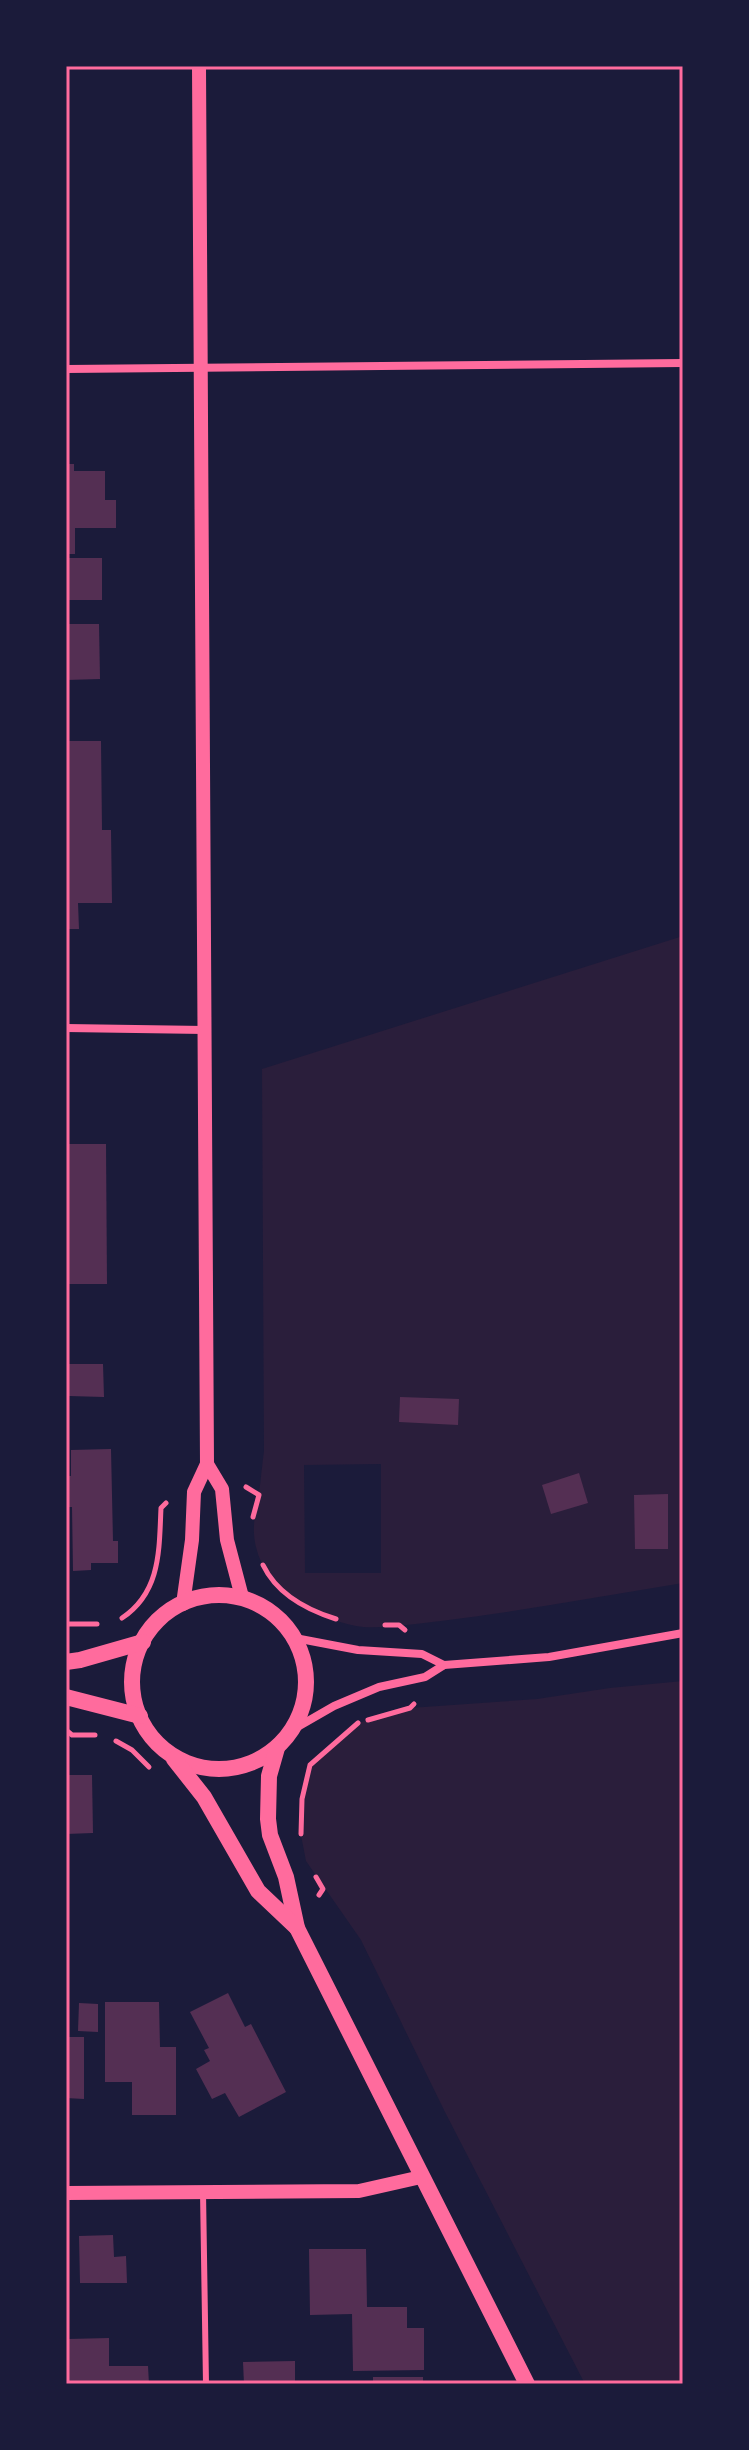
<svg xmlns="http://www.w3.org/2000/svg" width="749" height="2450" font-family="'Exo 2',sans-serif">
	<rect width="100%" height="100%" fill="#1b1b3a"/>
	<g fill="#2a1e3b" fill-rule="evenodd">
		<path d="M683,936v647c-80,13 -161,28 -242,38 -22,2 -63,9 -85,5 -41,-8 -90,-35 -100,-79 -5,-21 0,-34 3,-54 2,-14 3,-28 5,-42l-2,-382zM381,1464v109h-76l-1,-108z"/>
		<polygon points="683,1681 683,2384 585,2384 445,2112 361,1940 306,1861 300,1830 302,1799 310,1765 358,1723 410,1708 537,1699 610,1688"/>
	</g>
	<g fill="#542f53">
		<polygon points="66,464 74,464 74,471 105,471 105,500 116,500 116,528 75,528 75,554 66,554"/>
		<rect x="66" y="558" width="36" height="42"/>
		<polygon points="66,624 99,624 100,679 66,680"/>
		<polygon points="66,741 101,741 102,830 111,830 112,903 78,903 79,929 66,929"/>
		<polygon points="66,1144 106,1144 107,1284 66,1284"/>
		<polygon points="66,1364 103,1364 104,1397 69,1396 69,1425 66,1425"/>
		<polygon points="400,1397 459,1399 458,1425 399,1422"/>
		<polygon points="111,1449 113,1541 118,1541 118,1563 91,1563 91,1570 73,1571 72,1507 66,1507 66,1476 71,1476 71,1450"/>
		<polygon points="579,1473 588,1503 551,1514 542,1485"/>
		<polygon points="668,1494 668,1549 635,1549 634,1495"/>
		<polygon points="66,1775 92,1775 93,1833 66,1834"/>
		<polygon points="228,1993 245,2027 251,2024 286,2092 239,2117 225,2093 212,2099 196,2069 210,2061 204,2050 209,2048 190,2012"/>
		<polygon points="105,2002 159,2002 160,2047 176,2047 176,2115 132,2115 132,2082 105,2082"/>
		<polygon points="79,2003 98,2004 98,2032 78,2031"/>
		<polygon points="66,2037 84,2037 84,2099 66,2098"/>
		<polygon points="113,2235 114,2257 126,2256 127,2283 80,2283 79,2236"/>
		<polygon points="309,2249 366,2249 367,2307 407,2307 407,2328 424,2328 424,2370 353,2371 352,2314 310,2315"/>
		<polygon points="109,2338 109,2366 148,2366 149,2384 68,2384 68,2339"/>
		<polygon points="295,2361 295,2384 244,2384 243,2362"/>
		<rect x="373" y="2377" width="50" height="7"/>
	</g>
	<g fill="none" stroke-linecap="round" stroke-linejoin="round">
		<g stroke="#ff6b9d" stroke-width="5">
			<polyline points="246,1487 259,1495 253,1517"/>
			<path d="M263,1565c14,29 44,45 73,54"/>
			<path d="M122,1618c39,-26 37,-68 39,-110l5,-5"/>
			<polyline points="66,1624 97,1624"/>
			<polyline points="385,1625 399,1625 405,1630"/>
			<polyline points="368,1720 410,1708 414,1704"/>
			<polyline points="66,1730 72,1735 95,1735"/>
			<polyline points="116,1741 132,1750 149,1767"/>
			<polyline points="301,1834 302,1799 310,1765 358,1723"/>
			<polyline points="316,1877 323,1889 319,1895"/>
		</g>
		<polyline stroke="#ff6b9d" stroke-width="6" points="203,2192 206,2384"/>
		<g stroke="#ff6b9d" stroke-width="8">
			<polyline points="66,369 683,363"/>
			<polyline points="66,1028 205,1030"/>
			<polyline points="295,1638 358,1650 422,1654 444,1665"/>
			<polyline points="294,1729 334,1706 379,1687 425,1677 444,1665 549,1657 683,1633"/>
		</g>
		<g stroke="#ff6b9d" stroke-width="14">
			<polyline points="207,1464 222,1489 227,1540 242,1597"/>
			<polyline points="183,1604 192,1540 194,1492 207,1464 199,66"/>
			<polyline points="66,2193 359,2191 421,2177"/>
		</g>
		<g stroke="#ff6b9d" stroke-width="16">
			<circle cx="219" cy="1682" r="87"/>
			<polyline points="66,1662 80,1660 143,1642"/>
			<polyline points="66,1697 140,1716"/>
			<polyline points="277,1748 269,1776 268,1819 270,1835 286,1877 297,1928 527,2384"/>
			<polyline points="174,1759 204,1797 258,1891 297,1928"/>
		</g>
	</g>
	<rect width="749" height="2450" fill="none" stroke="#1b1b3a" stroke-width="136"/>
	<rect x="68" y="68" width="613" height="2314" fill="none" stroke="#ff6b9d" stroke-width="3"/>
</svg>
